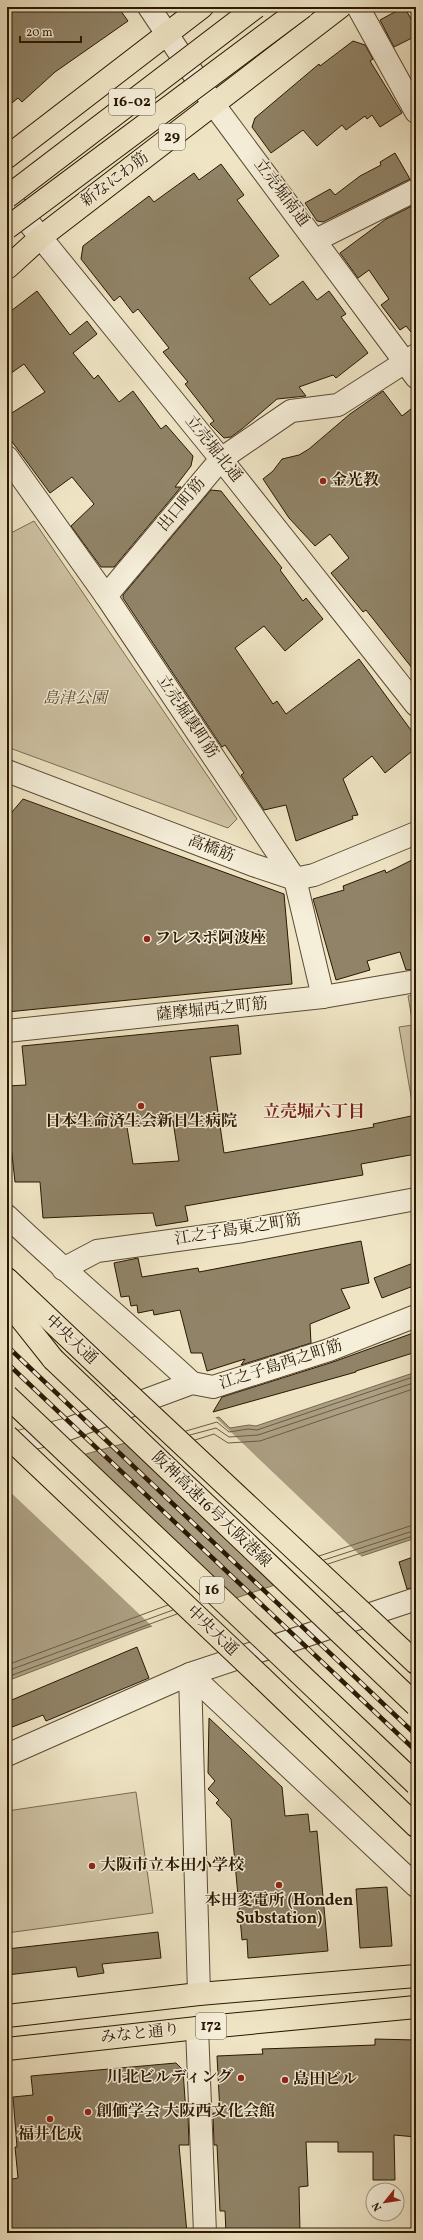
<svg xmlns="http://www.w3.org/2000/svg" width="423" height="2240" font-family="Vollkorn,'Noto Serif JP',serif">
	<rect width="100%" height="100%" fill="#efe5c5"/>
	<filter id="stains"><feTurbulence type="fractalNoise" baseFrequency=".005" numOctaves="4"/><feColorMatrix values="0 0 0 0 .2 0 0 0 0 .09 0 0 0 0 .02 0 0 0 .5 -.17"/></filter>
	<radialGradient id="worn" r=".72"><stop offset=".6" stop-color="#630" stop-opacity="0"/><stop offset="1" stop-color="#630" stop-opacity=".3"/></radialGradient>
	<g fill="#cec2a4" stroke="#7c6d53">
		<polygon points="34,521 237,819 228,828 7,747 7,535"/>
		<polygon points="416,995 416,1101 412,1102 399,1027 413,1025 408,996"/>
		<polygon points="136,1792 153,1913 7,1933 7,1811"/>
	</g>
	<polygon fill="#ac9f83" stroke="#78694f" points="416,1372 416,1538 143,1629 7,1681 7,1476 219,1417 230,1428 249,1425 256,1426"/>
	<g fill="#efe5c5">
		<polygon points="215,1417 364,1559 298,1580 148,1435"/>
		<polygon points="64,1459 222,1605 154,1628 7,1489 7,1474"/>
	</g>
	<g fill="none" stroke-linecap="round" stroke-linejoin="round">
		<g stroke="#6b5c42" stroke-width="1">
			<polyline points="186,1431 217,1422 229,1432 248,1429 257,1430 416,1376"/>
			<polyline points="190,1435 216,1428 229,1437 258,1435 416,1382"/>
			<polyline points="195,1440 214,1434 228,1443 260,1441 416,1388"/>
			<polyline points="319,1556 416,1524"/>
			<polyline points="324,1560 416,1530"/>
			<polyline points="328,1564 416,1535"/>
			<polyline points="7,1665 168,1605"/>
			<polyline points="7,1671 173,1610"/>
			<polyline points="7,1677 177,1614"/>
		</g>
	</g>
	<g fill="#908367" stroke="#2a1802" fill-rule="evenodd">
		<polygon points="7,7 118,7 128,21 55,72 22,102 18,98 7,107"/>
		<polygon points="404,7 416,27 416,36 394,47 380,20"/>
		<polygon points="353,41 365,45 373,59 370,61 402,113 380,127 372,115 367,119 365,116 346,130 342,125 317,146 303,130 271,153 252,127 255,118 319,64 320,66"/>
		<polygon points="395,153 410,179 323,222 317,221 305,203 330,189 335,195 360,176 381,165 380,162"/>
		<polygon points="221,164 244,195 237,200 279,256 249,278 270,305 303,281 317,300 329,291 346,314 341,317 368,353 336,378 333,375 299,387 306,396 277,399 242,429 231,437 224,438 210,424 214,421 185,384 188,382 163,352 169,348 138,309 133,313 120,296 114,301 81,259 83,246 149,196 154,202 194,173 199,180"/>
		<polygon points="416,204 416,338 406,326 400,330 381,305 389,299 369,270 358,278 340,253 386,219"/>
		<polygon points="37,291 70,335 87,321 97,334 73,353 94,379 98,375 119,402 133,391 161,429 166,425 193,456 191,466 175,487 181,487 114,567 101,567 71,526 94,504 72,477 50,493 7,435 7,416 45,392 24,364 7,376 7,314"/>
		<polygon points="383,391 402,416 416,405 416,673 366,610 363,612 331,573 349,558 330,534 315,546 289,518 263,479 273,471 282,459 299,455 309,449 350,414"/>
		<polygon points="211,490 221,491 282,568 280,570 303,601 306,598 323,619 285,651 264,626 235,648 273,704 277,701 286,714 359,659 416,737 416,748 385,773 372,756 343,779 358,815 352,816 353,819 296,841 286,805 264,810 241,775 244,773 225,745 222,747 123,598 123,595"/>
		<polygon points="23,799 284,894 292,984 7,1012 7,818"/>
		<polygon points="416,858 416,969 406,970 400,952 367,961 370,970 336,980 313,899 344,890 343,886 385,870 386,873"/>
		<path d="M238,1025l3,29 -31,3 14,96 150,-26 -1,-3 43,-9v39l-55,10 2,11 -178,31 3,15 -32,5 -3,-13 -110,5 -3,-36h-25l-8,-73v-23l19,-1 -4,-39zM173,1121l6,40 -46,3 -6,-37z"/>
		<polygon points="361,1241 369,1283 341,1289 350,1308 310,1324 311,1343 241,1365 245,1359 207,1371 202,1353 191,1353 180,1310 154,1315 153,1310 138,1313 137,1305 131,1306 129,1296 121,1297 114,1263 138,1258 142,1277 198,1268 199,1272"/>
		<polygon points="416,1262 416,1285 382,1298 374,1278"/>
		<polygon points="416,1332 416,1352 356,1371 356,1372 213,1412 222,1397 333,1362"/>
		<polygon points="416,1556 416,1587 407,1589 399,1562"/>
		<polygon points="137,1647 149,1678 46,1721 43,1715 7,1729 7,1702"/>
		<polygon points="209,1718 282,1787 285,1816 308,1814 310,1832 317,1831 328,1951 248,1958 247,1939 242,1940 231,1819 216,1803 219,1800 208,1789 215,1781 208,1773"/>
		<polygon points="387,1887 392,1946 360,1948 356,1889"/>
		<polygon points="158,1932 161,1958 102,1964 104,1973 78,1977 76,1967 7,1975 7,1949"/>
		<polygon points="375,2039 416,2040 416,2137 394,2135 395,2180 373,2180 373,2152 338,2152 338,2142 306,2142 308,2186 299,2187 300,2233 226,2233 225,2211 220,2211 217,2145 214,2145 213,2113 220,2113 217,2056 263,2054 262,2049 375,2045"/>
		<polygon points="176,2063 183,2070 186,2114 188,2114 189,2145 179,2145 187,2233 7,2233 7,2180 18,2178 15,2147 17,2147 13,2097 33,2095 31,2076"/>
	</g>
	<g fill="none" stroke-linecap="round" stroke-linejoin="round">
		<g stroke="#5b4b33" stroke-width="24">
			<g id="minor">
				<polyline points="149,7 214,105 416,377"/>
				<polyline points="358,7 416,112"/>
				<polyline points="7,196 221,459 416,705"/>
				<polyline points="316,240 416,190"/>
				<polyline points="7,457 106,596 295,879 323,997"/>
				<polyline points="106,596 221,459 291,411 338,405 416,355"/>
				<polyline points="7,771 253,865 295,879 314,875 416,833"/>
				<polyline points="7,1031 323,997 416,981"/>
				<path d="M7,1216c60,57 124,111 185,167"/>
				<polyline points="63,1269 97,1251 243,1231 416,1199"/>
				<polyline points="7,1445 65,1430 192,1383 213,1387 329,1350 416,1316"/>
				<polyline points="416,1599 190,1674 416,1886"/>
				<polyline points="7,1755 190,1674 199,1994"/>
				<polyline points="197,2028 205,2233"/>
			</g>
		</g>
		<g stroke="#2a1802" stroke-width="24">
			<g id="major">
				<polyline points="7,157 202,7"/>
				<polyline points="7,268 41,237 340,7"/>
				<polyline points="7,1279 120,1386"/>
				<polyline points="383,1632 416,1663"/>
				<polyline points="261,1677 416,1826"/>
			</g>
		</g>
		<g stroke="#2a1802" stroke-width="24">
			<g id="highway">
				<polyline points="7,1301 53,1359"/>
				<polyline points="7,2016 199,1994 416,1976"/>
				<polyline points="7,2049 197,2028 416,2007"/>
			</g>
		</g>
		<use href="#minor" stroke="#f5eed9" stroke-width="22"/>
		<use href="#major" stroke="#efe5c5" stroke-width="22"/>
		<use href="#highway" stroke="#efe5c5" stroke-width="22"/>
		<g stroke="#2a1802" stroke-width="4.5">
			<g id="rail">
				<polyline points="7,1346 416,1735"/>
				<polyline points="7,1363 416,1751"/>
			</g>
		</g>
		<use href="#rail" stroke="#f5eed9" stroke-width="3" stroke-dasharray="9" stroke-linecap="butt"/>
		<g stroke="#2a1802" stroke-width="24" stroke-linecap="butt">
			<g id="major-bridge">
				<polyline points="120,1386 383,1632"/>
				<polyline points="7,1436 261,1677"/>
			</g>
		</g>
		<g stroke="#2a1802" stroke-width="24" stroke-linecap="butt">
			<g id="highway-bridge">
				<polyline points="7,197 256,7"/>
				<polyline points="7,228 303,7"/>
				<polyline points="53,1359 416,1705"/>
				<polyline points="7,1396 416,1784"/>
			</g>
		</g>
		<use href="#major-bridge" stroke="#efe5c5" stroke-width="22"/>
		<use href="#highway-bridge" stroke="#efe5c5" stroke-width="22"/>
	</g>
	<g fill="#8f2418" stroke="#f5eed9" stroke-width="1.5">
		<circle cx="323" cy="481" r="4"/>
		<circle cx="147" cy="939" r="4"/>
		<circle cx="141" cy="1106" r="4"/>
		<circle cx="92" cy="1866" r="4"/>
		<circle cx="279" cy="1885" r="4"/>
		<circle cx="241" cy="2078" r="4"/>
		<circle cx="285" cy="2080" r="4"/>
		<circle cx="88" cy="2112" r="4"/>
		<circle cx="50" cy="2119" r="4"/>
	</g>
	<g text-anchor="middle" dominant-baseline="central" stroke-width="3" stroke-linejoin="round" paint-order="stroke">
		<g fill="#f5eed9" stroke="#675842" stroke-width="1">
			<rect x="109" y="89" width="46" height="26" rx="3"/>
			<rect x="159" y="124" width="26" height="26" rx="3"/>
			<rect x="200" y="1577" width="24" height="26" rx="3"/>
			<rect x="196" y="2013" width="30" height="26" rx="3"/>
		</g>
		<g font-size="15" font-weight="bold" fill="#2a1802">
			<text x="132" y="102">16-02</text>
			<text x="172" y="137">29</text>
			<text x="212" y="1590">16</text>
			<text x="211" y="2026">172</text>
		</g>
		<g font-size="16" fill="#2a1802" stroke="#f5eed9">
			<text transform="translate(115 180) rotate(-37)">新なにわ筋</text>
			<text transform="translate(281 193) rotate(53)">立売堀南通</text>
			<text transform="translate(213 449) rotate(51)">立売堀北通</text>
			<text transform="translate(182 505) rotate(-50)">出口町筋</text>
			<text transform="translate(187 717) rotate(56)">立売堀裏町筋</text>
			<text transform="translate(211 849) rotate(21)">高橋筋</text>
			<text transform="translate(212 1010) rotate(-6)">薩摩堀西之町筋</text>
			<text transform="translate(238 1230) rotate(-9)">江之子島東之町筋</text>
			<text transform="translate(71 1340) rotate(43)">中央大通</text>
			<text transform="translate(281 1365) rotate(-18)">江之子島西之町筋</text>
			<text transform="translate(211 1510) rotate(44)">阪神高速16号大阪港線</text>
			<text transform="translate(212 1631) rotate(44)">中央大通</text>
			<text transform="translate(140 2034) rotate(-6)">みなと通り</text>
		</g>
		<g font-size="16" font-weight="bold" fill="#2a1802" stroke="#f5eed9" text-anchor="start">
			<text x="331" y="481">金光教</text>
			<text x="155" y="939">フレスポ阿波座</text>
			<text x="141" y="1122" text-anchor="middle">日本生命済生会新日生病院</text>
			<text x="100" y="1866">大阪市立本田小学校</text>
			<text x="279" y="1901" text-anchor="middle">本田変電所 (Honden<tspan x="279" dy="18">Substation)</tspan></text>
			<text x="233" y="2078" text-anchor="end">川北ビルディング</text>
			<text x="293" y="2080">島田ビル</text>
			<text x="96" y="2112">創価学会 大阪西文化会館</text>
			<text x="50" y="2135" text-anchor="middle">福井化成</text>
		</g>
		<g font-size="16" font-style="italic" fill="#5b4b33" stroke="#f5eed9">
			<text x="75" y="699">島津公園</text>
		</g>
		<g font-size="17" font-weight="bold" fill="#7a1f14" stroke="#f5eed9">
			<text x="314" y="1112">立売堀六丁目</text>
		</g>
	</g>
	<rect width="423" height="2240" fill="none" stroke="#efe5c5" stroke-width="24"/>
	<rect x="8" y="8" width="407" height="2224" fill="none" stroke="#2a1802" stroke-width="2"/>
	<rect x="12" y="12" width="399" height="2216" fill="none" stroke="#2a1802"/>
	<g transform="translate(385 2202) rotate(240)"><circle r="19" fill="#f5eed9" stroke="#a49883"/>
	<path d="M0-3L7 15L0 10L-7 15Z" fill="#8f2418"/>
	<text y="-6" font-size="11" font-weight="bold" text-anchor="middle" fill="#2a1802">N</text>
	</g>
	<path d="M20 36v6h61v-6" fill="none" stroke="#2a1802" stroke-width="2"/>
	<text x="26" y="36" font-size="12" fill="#2a1802" stroke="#f5eed9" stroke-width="3" paint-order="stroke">20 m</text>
	<rect width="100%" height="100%" filter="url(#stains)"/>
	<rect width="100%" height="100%" fill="url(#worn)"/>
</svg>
